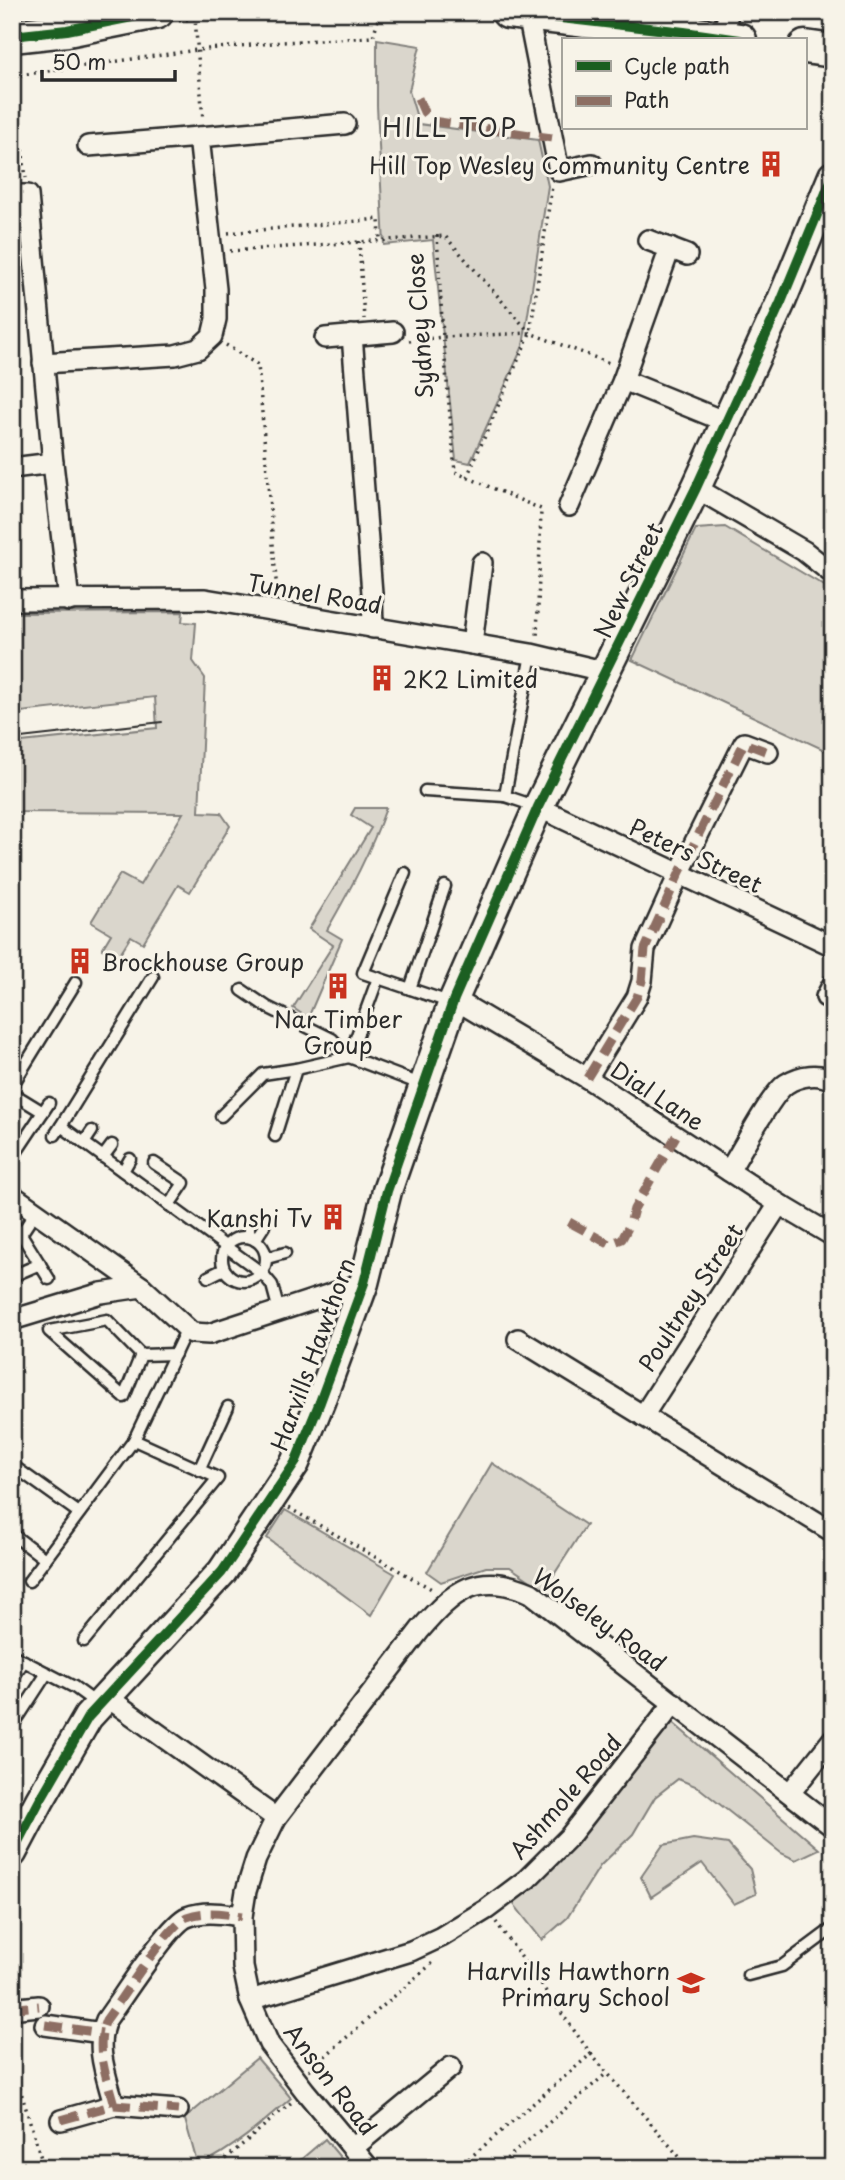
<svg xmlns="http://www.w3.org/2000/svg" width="845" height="2180" font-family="'Playpen Sans',sans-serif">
	<rect width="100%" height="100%" fill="#f7f3e8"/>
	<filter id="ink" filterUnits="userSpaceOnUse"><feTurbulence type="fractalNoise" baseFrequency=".0143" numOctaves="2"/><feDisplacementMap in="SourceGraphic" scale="14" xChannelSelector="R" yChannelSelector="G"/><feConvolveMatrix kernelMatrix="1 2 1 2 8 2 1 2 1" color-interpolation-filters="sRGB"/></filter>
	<g filter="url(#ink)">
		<g fill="#dad6cc" stroke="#82807c" stroke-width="2">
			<polygon points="377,39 420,46 409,91 419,124 538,140 548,186 523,346 470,463 456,460 433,240 384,245 377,106"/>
			<polygon points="725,527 833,591 833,754 632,660 696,529"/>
			<polygon points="183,612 182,622 196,623 193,661 205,678 199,812 221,813 230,826 190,892 178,885 143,943 131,936 119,955 108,948 105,951 102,949 111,934 91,922 120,874 140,885 183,813 12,812 12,743 157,728 155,697 12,713 12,613"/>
			<path d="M355,808h31c-15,43 -36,82 -59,122l15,9 -34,79 -15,-10 40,-63 -24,-16 62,-101 -20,-13z"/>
			<polygon points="492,1463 586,1525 544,1590 510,1567 486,1567 441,1582 427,1572"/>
			<polygon points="285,1510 395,1574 371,1615 267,1538"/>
			<polygon points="672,1722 819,1849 796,1860 781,1853 698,1787 678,1779 655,1797 633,1834 600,1866 567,1918 542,1940 513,1903 599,1816"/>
			<polygon points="693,1839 728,1844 750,1869 756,1894 734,1904 702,1863 651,1897 641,1877 663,1845"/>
			<path d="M257,2058l34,40c-29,26 -58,51 -93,68l-14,-50 5,-1z"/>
			<polygon points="325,2139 349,2168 291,2168"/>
		</g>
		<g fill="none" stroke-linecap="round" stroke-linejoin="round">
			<g stroke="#2b2b2b" stroke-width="15">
				<g id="lane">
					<polyline points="425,791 505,796 535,806"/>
					<polyline points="505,796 531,654"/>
					<polyline points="405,873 363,973 449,1002"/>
					<polyline points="153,977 61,1126 262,1273 272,1285 279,1311"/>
					<polyline points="378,978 349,1057 423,1085"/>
					<polyline points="410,989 445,886"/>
					<polyline points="242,990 267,1007 332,1039 349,1057 296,1069 275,1136"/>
					<polyline points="12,1086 76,982"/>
					<polyline points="12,1093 43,1112 15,1154"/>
					<polyline points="43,1112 49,1103"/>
					<polyline points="221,1116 263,1074 296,1069"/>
					<polyline points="55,1135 61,1126"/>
					<polyline points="84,1143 92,1131"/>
					<polyline points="103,1157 112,1145"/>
					<polyline points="154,1163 184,1183 169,1205"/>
					<polyline points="123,1171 130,1159"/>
					<polyline points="12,1225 21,1234 35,1213"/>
					<polyline points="21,1234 49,1279"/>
					<circle cx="244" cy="1259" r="22"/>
					<polyline points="249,1237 249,1222"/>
					<polyline points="255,1240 264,1226"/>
					<polyline points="267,1258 285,1253"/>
					<polyline points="17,1274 40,1264"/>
					<polyline points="208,1277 224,1269"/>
					<polyline points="141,1355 124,1397 49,1331 107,1320 141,1355 175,1354"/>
					<polyline points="12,1465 79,1513"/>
					<polyline points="199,1470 228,1407"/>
					<polyline points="12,1534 45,1559"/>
					<polyline points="29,1581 134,1440 187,1328"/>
					<polyline points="84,1641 218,1478 134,1440"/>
					<polyline points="12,1655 74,1687 96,1703"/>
					<polyline points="12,1679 24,1661"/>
					<polyline points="12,1727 47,1673"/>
					<polyline points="748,1975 782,1966 833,1928"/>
				</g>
			</g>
			<g stroke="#2b2b2b" stroke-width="24">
				<g id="street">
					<polyline points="531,14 531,30 559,171 592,164"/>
					<polyline points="724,39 728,12"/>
					<polyline points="88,146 199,137"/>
					<polyline points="12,195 28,195 53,463 69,601"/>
					<polyline points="648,240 687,255"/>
					<polyline points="352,335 372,593 373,628"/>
					<polyline points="325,338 393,332"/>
					<polyline points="43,363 175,355 198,349 212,336 216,319 216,289 199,137 345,124"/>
					<polyline points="623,380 726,422"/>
					<polyline points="12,468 53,463"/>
					<polyline points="696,488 804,551 833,574"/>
					<polyline points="569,506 623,380 670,248"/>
					<polyline points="12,600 205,599 531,654 590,668 603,676"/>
					<polyline points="472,644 482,563"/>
					<polyline points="538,807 833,946"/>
					<polyline points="826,997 833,984"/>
					<polyline points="454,999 587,1078 779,1204 833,1236"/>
					<polyline points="587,1078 637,997 642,981 645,949 679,874 744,743 768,752"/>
					<path d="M729,1171c12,-19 42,-77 57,-87 14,-9 34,-12 47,-3"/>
					<polyline points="12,1195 142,1287 192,1333 209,1334 364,1283"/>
					<polyline points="12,1320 101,1293 142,1287"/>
					<polyline points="518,1339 833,1532"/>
					<polyline points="643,1416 779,1204"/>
					<polyline points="107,1697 276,1818"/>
					<polyline points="790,1793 833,1739"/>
					<polyline points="250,2000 411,1951 441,1937 487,1909 527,1879 569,1837 674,1703"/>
					<polyline points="12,2003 19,2008 39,2006"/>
					<polyline points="45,2025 102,2033"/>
					<path d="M114,2105c-7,-28 -20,-57 -8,-85 15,-20 63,-96 81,-103 18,-7 37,-3 55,-1"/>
					<polyline points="61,2120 114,2105 178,2110"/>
					<polyline points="353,2148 451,2067"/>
					<path d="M369,2168l-64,-77 -36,-47 -19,-44 -7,-33 -1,-51 4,-25 10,-32 20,-41 144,-188c34,-40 58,-60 111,-37l302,234"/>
				</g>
			</g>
			<g stroke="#2b2b2b" stroke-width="33">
				<polyline id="secondary" points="12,1853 40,1800 88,1717 222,1572 295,1463 320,1402 364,1283 387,1191 454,999 538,807 696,488 781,302 833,176"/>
			</g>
			<g stroke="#2b2b2b" stroke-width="37">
				<g id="primary">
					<polyline points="508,12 684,32 740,40"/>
					<polyline points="12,36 67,30 157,12"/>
					<polyline points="805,47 833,51"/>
				</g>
			</g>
			<g stroke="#2b2b2b" stroke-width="3.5" stroke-dasharray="2 5" stroke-linecap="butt">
				<polyline points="179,21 195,18 203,120"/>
				<polyline points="12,73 26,178"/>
				<polyline points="13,76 197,50 283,42 373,37 380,12"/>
				<polyline points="228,233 379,219 380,239"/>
				<polyline points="437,235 443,337 455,472 541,509 537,639"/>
				<polyline points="359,241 364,319"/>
				<polyline points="230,251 445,236 530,333"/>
				<polyline points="409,341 443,337 530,333 612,364"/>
				<polyline points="226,345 258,365 277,592"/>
				<polyline points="467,477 530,333 552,186"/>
				<polyline points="289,1508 435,1591"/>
				<polyline points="591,2054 689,2168"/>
				<polyline points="309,2070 435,1961"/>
				<polyline points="12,2078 17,2079 44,2168"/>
				<polyline points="173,2168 179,2168"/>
				<polyline points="215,2168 293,2101"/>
				<polyline points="458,2168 591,2054 496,1922"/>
				<polyline points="496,2168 607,2073"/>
			</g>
			<use href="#lane" stroke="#f7f3e8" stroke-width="10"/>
			<use href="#street" stroke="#f7f3e8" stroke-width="19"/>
			<use href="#secondary" stroke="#f7f3e8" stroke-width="28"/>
			<use href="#primary" stroke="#f7f3e8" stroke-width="32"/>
			<polyline stroke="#2b2b2b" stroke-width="2" points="12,739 162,722"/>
			<g stroke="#8d6e63" stroke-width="9" stroke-dasharray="18 9" stroke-linecap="butt">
				<polyline points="418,98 424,112 432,121 552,138"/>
				<polyline points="587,1078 637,997 642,981 645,949 679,874 744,743 768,752"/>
				<polyline points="569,1222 609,1244 622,1239 630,1224 634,1209 676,1136"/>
				<polyline points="12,2003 19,2008 39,2006"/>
				<polyline points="45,2025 102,2033"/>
				<path d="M114,2105c-7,-28 -20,-57 -8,-85 15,-20 63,-96 81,-103 18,-7 37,-3 55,-1"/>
				<polyline points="61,2120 114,2105 178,2110"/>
			</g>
			<g stroke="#f7f3e8" stroke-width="15">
				<g id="cycleway">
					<polyline points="508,12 684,32 740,40"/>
					<polyline points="12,36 67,30 157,12"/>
					<polyline points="12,1853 40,1800 88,1717 222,1572 295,1463 320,1402 364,1283 387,1191 454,999 538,807 696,488 781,302 833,176"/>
				</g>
			</g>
			<use href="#cycleway" stroke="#1b5e20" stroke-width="10"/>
		</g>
	</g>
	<defs>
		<g id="building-bare" transform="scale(2.1)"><path d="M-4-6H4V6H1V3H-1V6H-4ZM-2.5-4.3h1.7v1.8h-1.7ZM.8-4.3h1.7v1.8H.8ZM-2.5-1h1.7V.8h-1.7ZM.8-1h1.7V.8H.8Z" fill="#c8321e" stroke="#f7f3e8" stroke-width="2.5" paint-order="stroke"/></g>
		<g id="school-bare" transform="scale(2.1)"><path d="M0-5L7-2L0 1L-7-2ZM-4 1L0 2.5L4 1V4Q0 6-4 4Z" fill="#c8321e" stroke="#f7f3e8" stroke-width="2.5" paint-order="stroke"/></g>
	</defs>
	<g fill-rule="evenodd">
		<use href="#building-bare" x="771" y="164"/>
		<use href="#building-bare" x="382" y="678"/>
		<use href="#building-bare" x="80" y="961"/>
		<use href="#building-bare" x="338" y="986"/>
		<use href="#building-bare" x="333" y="1217"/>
		<use href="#school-bare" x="691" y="1983"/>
	</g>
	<g text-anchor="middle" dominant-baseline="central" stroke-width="6" stroke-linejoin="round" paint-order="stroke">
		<g font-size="23" fill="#2b2b2b" stroke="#f7f3e8" text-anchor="end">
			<text x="750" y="164">Hill Top Wesley Community Centre</text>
			<text x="403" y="678" text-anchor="start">2K2 Limited</text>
			<text x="101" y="961" text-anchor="start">Brockhouse Group</text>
			<text x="338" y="1018" text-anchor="middle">Nar Timber<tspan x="338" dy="26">Group</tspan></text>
			<text x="312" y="1217">Kanshi Tv</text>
			<text x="670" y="1970">Harvills Hawthorn<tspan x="670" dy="26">Primary School</tspan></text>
		</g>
		<g font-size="23" fill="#2b2b2b" stroke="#f7f3e8">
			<text transform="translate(419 326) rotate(-94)">Sydney Close</text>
			<text transform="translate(628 580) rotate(-64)">New Street</text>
			<text transform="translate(315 593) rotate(10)">Tunnel Road</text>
			<text transform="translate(696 855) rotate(25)">Peters Street</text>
			<text transform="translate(658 1095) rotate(33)">Dial Lane</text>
			<text transform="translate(690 1297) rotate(-57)">Poultney Street</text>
			<text transform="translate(312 1354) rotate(-70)">Harvills Hawthorn</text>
			<text transform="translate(600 1619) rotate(36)">Wolseley Road</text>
			<text transform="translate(565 1796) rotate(-49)">Ashmole Road</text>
			<text transform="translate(331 2079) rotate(52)">Anson Road</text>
		</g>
		<g font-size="26" letter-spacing="2" fill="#2b2b2b" stroke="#f7f3e8">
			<text x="450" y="126">HILL TOP</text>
		</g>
	</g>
	<rect width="845" height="2180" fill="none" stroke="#f7f3e8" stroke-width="42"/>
	<rect x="21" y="21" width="803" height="2138" fill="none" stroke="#2b2b2b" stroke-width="2.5" filter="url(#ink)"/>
	<rect x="562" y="38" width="245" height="91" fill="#f7f3e8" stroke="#a5a39c" stroke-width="2"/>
	<rect x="576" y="61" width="35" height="10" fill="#1b5e20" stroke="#a5a39c" stroke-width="2"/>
	<text x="624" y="74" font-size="21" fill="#2b2b2b">Cycle path</text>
	<rect x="576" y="96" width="35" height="10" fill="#8d6e63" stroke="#a5a39c" stroke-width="2"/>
	<text x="624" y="108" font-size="21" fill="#2b2b2b">Path</text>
	<path d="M42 70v10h133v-10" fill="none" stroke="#2b2b2b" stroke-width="3.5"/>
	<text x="52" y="70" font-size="21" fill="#2b2b2b" stroke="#f7f3e8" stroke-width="5" paint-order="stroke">50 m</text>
</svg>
